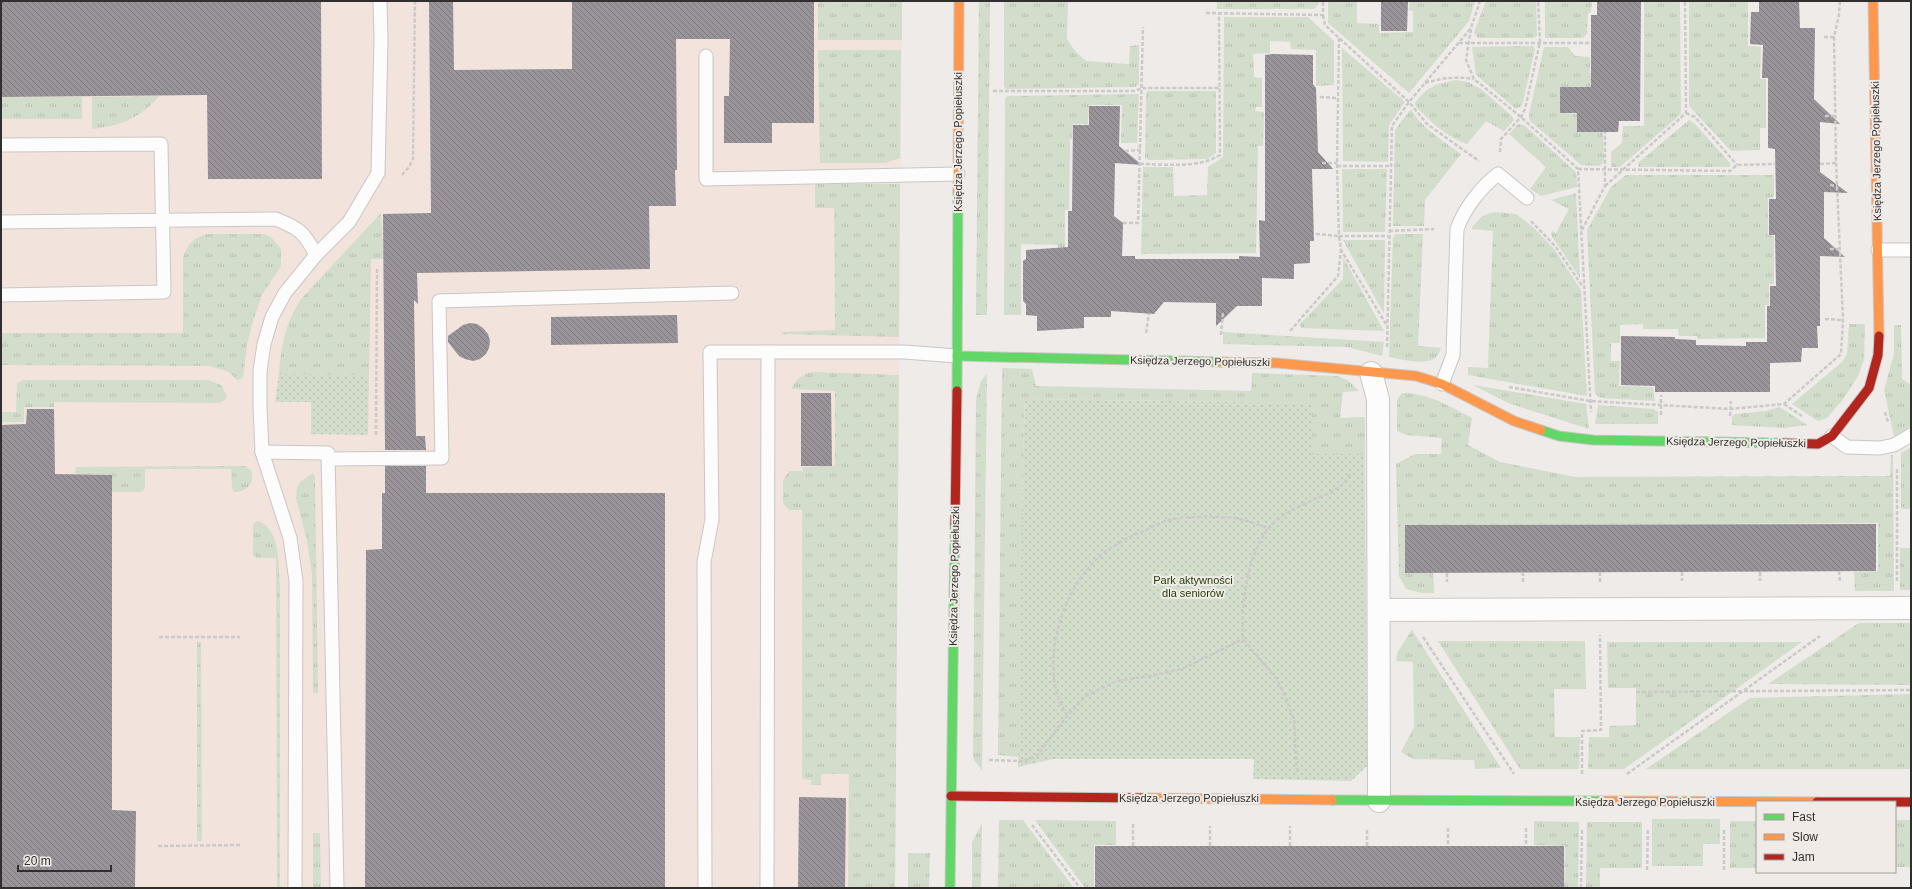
<svg xmlns="http://www.w3.org/2000/svg" width="1912" height="889" font-family="Arial,sans-serif">
	<defs>
		<pattern id="grass-tufts" width="24" height="20" patternUnits="userSpaceOnUse"><rect width="24" height="20" fill="#d3ddcb"/><path d="M3 7l-1-3M5 7V3M7 7l1-3M15 17l-1-3M17 17v-4M19 17l1-3" fill="none" stroke="#b6beaf"/></pattern>
		<pattern id="park-dots" width="8" height="8" patternUnits="userSpaceOnUse"><rect width="8" height="8" fill="#d3ddcb"/><path d="M2 2h.1M6 6h.1" fill="none" stroke="#b6beaf" stroke-width="1.8" stroke-linecap="round"/></pattern>
		<pattern id="building-back-hatch" width="6" height="6" patternUnits="userSpaceOnUse"><rect width="6" height="6" fill="#99949a"/><path d="M-1 5l2 2M0 0l6 6M5-1l2 2" fill="none" stroke="#7d797e"/></pattern>
	</defs>
	<rect width="100%" height="100%" fill="#eeebe9"/>
	<polygon fill="#f2e3dd" points="1,1 902,1 895,888 1,888"/>
	<g fill="url(#grass-tufts)">
		<rect x="818" y="1" width="84" height="39"/>
		<polygon points="979,1 990,1 987,315 976,315"/>
		<polygon points="1004,1 1068,1 1067,39 1075,51 1086,61 1129,64 1130,46 1139,45 1139,84 1135,87 1006,89 1004,86"/>
		<polygon points="1217,1 1319,1 1319,4 1314,9 1217,9"/>
		<polygon points="1328,1 1357,1 1357,23 1379,24 1379,33 1413,32 1413,11 1409,10 1410,1 1475,1 1469,21 1409,93 1328,23"/>
		<polygon points="1486,1 1536,1 1537,36 1534,38 1477,38 1474,32"/>
		<polygon points="1545,1 1592,1 1591,12 1588,13 1587,34 1583,38 1545,38"/>
		<polygon points="1644,1 1680,1 1681,114 1620,167 1611,167 1611,152 1622,143 1623,126 1644,126"/>
		<polygon points="1689,1 1748,1 1748,46 1761,47 1760,79 1766,79 1766,128 1760,128 1760,150 1731,151 1689,106"/>
		<polygon points="1224,17 1308,17 1334,41 1334,85 1316,86 1316,50 1291,49 1290,42 1270,41 1270,53 1253,54 1254,77 1262,78 1262,107 1256,107 1255,111 1264,112 1263,146 1258,146 1256,253 1141,254 1143,167 1173,167 1174,196 1207,195 1208,167 1223,157"/>
		<polygon points="1533,46 1535,49 1522,106 1516,109 1476,75 1472,47"/>
		<polygon points="1544,47 1568,47 1575,56 1590,57 1590,75 1596,75 1596,87 1560,87 1560,113 1577,114 1577,132 1603,132 1604,161 1600,166 1581,165 1530,121 1529,114"/>
		<polygon points="1342,48 1405,102 1389,125 1388,162 1343,161"/>
		<polygon points="818,50 901,50 900,158 885,163 820,163"/>
		<path d="M1456,80l12,2 13,7 31,27 2,4 -10,11 -18,-10 -19,23c-20,-6 -35,-22 -51,-37l-1,-4c13,-17 20,-19 41,-23z"/>
		<polygon points="1148,91 1216,91 1216,153 1207,159 1149,160 1145,158 1146,93"/>
		<polygon points="1139,94 1137,143 1121,143 1122,105 1089,105 1088,124 1073,124 1072,139 1070,139 1069,210 1065,210 1065,254 1058,254 1058,245 1021,244 1021,315 1004,315 1005,98 1008,96"/>
		<path d="M159,96c-18,22 -39,30 -67,33v-32z"/>
		<rect x="1" y="97" width="81" height="22"/>
		<path d="M1411,109c10,19 33,32 50,45l-36,46 -1,26h-31l2,-96z"/>
		<polygon points="1689,120 1695,124 1730,163 1730,167 1639,167 1638,163"/>
		<polygon points="1518,124 1524,125 1576,172 1577,187 1541,196 1530,189 1546,167 1509,134"/>
		<polygon points="1342,169 1387,169 1385,232 1343,232"/>
		<polygon points="1626,175 1774,175 1774,197 1768,198 1768,235 1774,236 1774,284 1769,284 1769,305 1765,305 1765,338 1697,339 1697,336 1679,336 1678,329 1643,329 1643,324 1620,325 1620,343 1611,343 1611,361 1620,361 1619,386 1653,387 1655,401 1601,398 1595,394 1587,230 1611,187"/>
		<polygon points="815,184 900,184 899,337 782,334 782,332 835,330 834,208 815,208"/>
		<polygon points="1576,193 1580,278 1551,235 1552,231 1556,233 1569,209 1551,200"/>
		<path d="M1497,212l19,2 17,13 21,22 27,41 6,106 -119,-21v-8l20,1 5,-137 -22,-2c8,-11 13,-16 26,-17z"/>
		<path d="M381,213l3,46h-13l-2,116 -90,-1c2,-27 6,-51 22,-75z"/>
		<path d="M207,234h57l7,3 10,12v17l-19,29 -9,26 -6,24 -4,33 -6,2 -8,-8 -19,-6 -209,-1v-32h182v-75c3,-13 12,-21 24,-24z"/>
		<path d="M1396,234h27l-5,112 23,2c-1,2 -2,6 -4,8 -8,11 -37,3 -48,1l4,-120z"/>
		<polygon points="1343,240 1385,240 1384,314"/>
		<polygon points="1343,257 1384,331 1301,328 1300,324 1343,279"/>
		<polygon points="1849,324 1865,324 1864,360 1858,376 1844,398 1827,418 1818,421 1792,404 1842,362 1847,354"/>
		<polygon points="1894,325 1901,325 1902,379 1911,385 1911,426 1894,436 1884,390 1894,354"/>
		<polygon points="1223,332 1384,342 1382,356 1347,347 1223,344"/>
		<polygon points="1002,368 1032,369 1036,386 1251,391 1252,373 1338,376 1349,381 1359,391 1343,392 1340,418 1365,417 1365,454 1310,454 1312,403 1025,399 1023,454 1019,757 998,755"/>
		<path d="M815,372l84,3 -4,513h-47l1,-114h-28v11h-10v-5l-9,-1v-269h-13l-6,-7v-23l6,-9h14l-1,-4 33,-1v-75l-44,-2c6,-11 12,-16 24,-17z"/>
		<polygon points="987,374 982,770 974,760 973,755 976,399 981,381"/>
		<polygon points="23,380 208,380 221,385 227,396 225,400 219,403 54,402 54,407 24,407 24,422 1,422 1,412 16,412 17,383"/>
		<polygon points="1473,385 1586,404 1589,429 1508,403"/>
		<path d="M1402,393c29,1 45,12 70,25l-4,27 32,17 75,15 315,-1 1,-21h2l1,136h-39l-1,-19 24,-1v-48l-473,2v48h28l1,20h-12l-16,-4 -7,-13 -3,-112 19,-10h26l1,-16 -35,-3 -10,-4v-31z"/>
		<polygon points="1598,405 1654,409 1658,412 1658,424 1595,424"/>
		<polygon points="1780,407 1807,425 1783,428 1732,425 1732,416 1735,414 1766,411"/>
		<polygon points="1911,447 1911,509 1901,509 1901,453"/>
		<path d="M245,466l6,4c4,13 -3,22 -17,22l-2,-3 -1,-20h-86v19l-3,4h-30v-17l-37,-1 1,-7z"/>
		<polygon points="313,473 315,477 318,693 313,693 312,574 307,541 296,498 297,487 300,482"/>
		<path d="M258,521c23,8 20,44 22,63v304h-3l-1,-330h-19l-4,-4v-28l1,-3z"/>
		<rect x="1900" y="548" width="11" height="42"/>
		<polygon points="1859,623 1911,623 1911,685 1768,684"/>
		<polygon points="1412,630 1501,768 1475,769 1474,760 1413,759 1401,752 1414,727 1413,662 1396,661 1398,651"/>
		<polygon points="1438,641 1585,641 1586,689 1554,689 1555,737 1580,737 1579,769 1520,769"/>
		<polygon points="197,642 201,642 202,841 197,841"/>
		<polygon points="1607,642 1802,642 1624,769 1588,769 1589,737 1609,737 1609,726 1636,725 1636,688 1608,688"/>
		<polygon points="1911,694 1911,769 1646,769 1750,698"/>
		<polygon points="1652,819 1720,819 1720,844 1703,844 1703,866 1652,866"/>
		<polygon points="999,820 1023,820 1074,888 998,888"/>
		<polygon points="1035,820 1116,821 1116,845 1094,845 1094,888 1085,888"/>
		<rect x="1895" y="820" width="16" height="47"/>
		<polygon points="1534,821 1579,822 1578,888 1564,888 1565,846 1534,845"/>
		<rect x="1730" y="821" width="27" height="47"/>
		<polygon points="1587,822 1642,822 1642,868 1600,868 1600,888 1586,888"/>
		<polygon points="982,823 981,888 972,888 972,843"/>
		<polygon points="313,833 320,833 321,888 313,888"/>
		<polygon points="908,853 930,853 929,888 908,888"/>
	</g>
	<g fill="url(#park-dots)">
		<polygon points="279,374 369,375 368,435 311,434 311,402 275,402"/>
		<polygon points="1025,399 1312,403 1311,454 1365,454 1367,766 1351,781 1253,779 1254,759 1053,759 1018,767 1023,454"/>
	</g>
	<g fill="url(#building-back-hatch)">
		<polygon points="1,1 321,1 322,179 208,179 207,95 1,97"/>
		<polygon points="429,1 453,1 454,70 572,69 572,1 814,1 814,123 772,123 772,143 724,143 724,96 729,96 730,39 676,39 677,170 675,170 676,206 649,206 650,269 417,273 418,304 414,300 416,436 425,436 426,450 385,450 383,214 431,213"/>
		<polygon points="1381,1 1408,1 1407,31 1381,31"/>
		<polygon points="1597,1 1641,1 1640,121 1619,121 1618,132 1577,132 1577,113 1560,113 1560,87 1591,87 1591,15 1597,15"/>
		<polygon points="1759,1 1799,1 1800,28 1815,28 1814,99 1840,124 1820,122 1820,172 1848,193 1824,192 1824,238 1845,257 1820,256 1820,326 1817,326 1818,348 1802,348 1801,362 1770,363 1770,392 1655,392 1655,386 1621,385 1621,336 1675,337 1675,339 1696,340 1696,345 1746,346 1746,342 1767,342 1767,306 1770,306 1770,286 1776,286 1775,235 1769,235 1769,199 1776,199 1775,149 1768,148 1768,78 1762,78 1763,45 1750,44 1751,12 1759,12"/>
		<polygon points="1272,54 1313,55 1313,84 1316,88 1318,152 1333,169 1312,169 1314,241 1310,241 1310,263 1294,264 1294,279 1262,278 1262,306 1237,306 1216,326 1216,303 1164,302 1154,314 1111,311 1111,317 1084,317 1084,328 1037,331 1037,316 1026,315 1026,304 1023,301 1023,261 1026,259 1026,250 1068,247 1068,211 1072,211 1073,125 1089,125 1089,106 1120,106 1119,146 1142,165 1115,163 1114,216 1123,223 1122,256 1135,256 1135,259 1239,259 1239,256 1260,257 1259,220 1265,221 1265,55"/>
		<polygon points="677,315 678,343 551,345 551,317"/>
		<polygon points="470,323 477,324 483,328 488,334 490,341 489,348 486,354 480,359 473,361 465,359 459,356 448,342 448,336 463,325"/>
		<polygon points="801,393 831,393 832,466 801,466"/>
		<polygon points="27,409 54,409 55,474 112,475 112,810 136,811 135,888 1,888 2,425 26,424"/>
		<polygon points="385,466 426,466 426,493 665,493 665,888 365,888 366,550 382,549 382,493 385,493"/>
		<polygon points="1876,524 1876,571 1405,573 1405,525"/>
		<polygon points="799,797 846,798 845,888 798,888"/>
		<rect x="1095" y="846" width="469" height="42"/>
	</g>
	<g fill="none" stroke-linecap="round" stroke-linejoin="round">
		<g stroke="#c9c7c5" stroke-width="15">
			<g id="lane">
				<polyline points="706,56 706,179 958,174"/>
				<polyline points="1,145 161,144 164,292 1,295"/>
				<path d="M1,222l275,-3c24,10 28,13 40,36l-31,38 -13,24 -8,27 -4,27v35l2,46 28,86 6,43 -1,307"/>
				<polyline points="1878,250 1911,250"/>
				<polyline points="316,255 349,222 378,173 381,39 380,1"/>
				<path d="M1442,384l11,-29 4,-126c7,-20 24,-42 41,-55l29,24"/>
				<polyline points="1832,436 1847,447 1880,448 1894,445 1911,435"/>
				<polyline points="262,452 328,453 337,888"/>
				<polyline points="328,459 442,458 439,301 732,293"/>
				<polyline points="705,888 704,562 712,519 710,352 904,352 957,356"/>
				<polyline points="767,888 768,352"/>
			</g>
		</g>
		<g stroke="#c9c7c5" stroke-width="24">
			<g id="street">
				<polyline points="1371,373 1378,399 1379,801"/>
				<polyline points="1379,610 1911,608"/>
			</g>
		</g>
		<g stroke="#c9c7c5" stroke-width="11">
			<g id="fast">
				<polyline points="957,356 1221,362"/>
				<polyline points="957,391 958,192"/>
				<polyline points="1541,430 1559,436 1593,440 1780,443"/>
				<polyline points="1332,800 1601,801"/>
				<polyline points="950,888 955,524"/>
			</g>
		</g>
		<g stroke="#c9c7c5" stroke-width="11">
			<g id="slow">
				<polyline points="1873,1 1879,336"/>
				<polyline points="958,192 959,1"/>
				<polyline points="1221,362 1277,363 1416,376 1442,384 1514,421 1541,430"/>
				<polyline points="1145,798 1332,800"/>
				<polyline points="1601,801 1817,802"/>
			</g>
		</g>
		<g stroke="#c9c7c5" stroke-width="11">
			<g id="jam">
				<polyline points="1780,443 1818,444 1832,436 1869,388 1878,355 1879,336"/>
				<polyline points="955,524 957,391"/>
				<polyline points="951,796 1145,798"/>
				<polyline points="1817,802 1911,802"/>
			</g>
		</g>
		<g stroke="#cccac9" stroke-width="2.5" stroke-dasharray="4 2" stroke-linecap="butt">
			<polyline points="1206,13 1323,15 1323,1"/>
			<polyline points="1323,15 1325,25 1409,102 1427,124 1479,161"/>
			<polyline points="1471,29 1466,60 1474,79 1521,117 1578,169 1591,412"/>
			<polyline points="1824,37 1834,37"/>
			<polyline points="1339,38 1337,166 1339,236 1388,236"/>
			<polyline points="1459,43 1591,43"/>
			<path d="M1425,83c17,-5 31,-7 49,-4"/>
			<polyline points="993,91 1135,91 1142,88 1220,88"/>
			<polyline points="1320,97 1338,98"/>
			<polyline points="1686,113 1695,117 1737,165"/>
			<polyline points="1825,116 1836,116"/>
			<polyline points="1125,151 1141,150"/>
			<polyline points="1500,152 1501,139 1521,117 1525,109 1540,42 1538,1"/>
			<polyline points="1322,163 1337,163"/>
			<path d="M1140,164c26,0 57,5 80,-9l-1,-141"/>
			<polyline points="1820,164 1836,163"/>
			<polyline points="1337,166 1391,166"/>
			<polyline points="1578,169 1730,171 1737,165 1775,164"/>
			<polyline points="402,175 409,167 413,159 415,1"/>
			<polyline points="1830,185 1837,186"/>
			<polyline points="1605,186 1686,113 1685,1"/>
			<polyline points="1531,221 1555,246 1583,287"/>
			<polyline points="1123,223 1138,223 1143,27"/>
			<polyline points="1582,230 1605,186 1605,132"/>
			<polyline points="1389,231 1434,229"/>
			<polyline points="1316,234 1339,236 1341,250 1386,324"/>
			<polyline points="1830,249 1840,249"/>
			<polyline points="1825,319 1843,320"/>
			<polyline points="1290,331 1338,276 1341,250"/>
			<polyline points="1146,333 1149,314"/>
			<polyline points="1221,335 1223,313"/>
			<polyline points="1387,347 1392,126 1409,102 1471,28 1480,1"/>
			<polyline points="1509,387 1590,401 1730,409 1784,404 1841,354 1843,320 1836,163 1834,37 1839,15 1840,1"/>
			<polyline points="1784,404 1802,416"/>
			<polyline points="1885,412 1888,422"/>
			<polyline points="1661,415 1661,395"/>
			<polyline points="1730,416 1731,401"/>
			<polyline points="376,435 377,268"/>
			<polyline points="1839,571 1840,581"/>
			<polyline points="1523,572 1523,582"/>
			<polyline points="1600,572 1600,582"/>
			<polyline points="1682,572 1682,581"/>
			<polyline points="1760,572 1760,581"/>
			<polyline points="1447,573 1447,582"/>
			<polyline points="1897,581 1897,468"/>
			<polyline points="159,637 240,637"/>
			<polyline points="1423,637 1514,774"/>
			<polyline points="1193,656 1196,661"/>
			<polyline points="1636,692 1911,690"/>
			<path d="M1067,716c-3,-6 -7,-13 -9,-19 -13,-39 2,-95 28,-126 15,-20 39,-33 62,-42 8,-4 17,-9 25,-10 20,-3 42,-3 61,-1 12,2 24,7 35,10"/>
			<polyline points="989,760 1022,761 1036,757 1067,716 1087,695 1116,681 1156,675 1184,668 1243,639"/>
			<path d="M1297,772l-3,-51 -8,-23 -10,-20 -33,-39c-2,-35 3,-80 25,-110 9,-12 27,-21 41,-27 17,-9 32,-10 41,-28"/>
			<polyline points="1582,774 1582,731 1601,730 1600,635"/>
			<polyline points="1627,774 1820,636"/>
			<polyline points="1032,825 1080,888"/>
			<polyline points="1448,828 1448,846"/>
			<polyline points="1526,828 1526,846"/>
			<polyline points="158,846 240,845"/>
			<polyline points="1133,846 1133,824"/>
			<polyline points="1210,846 1210,826"/>
			<polyline points="1290,846 1290,826"/>
			<polyline points="1367,846 1367,828"/>
			<polyline points="1647,870 1648,828"/>
			<polyline points="1724,870 1724,828"/>
			<polyline points="1581,888 1582,829"/>
		</g>
		<use href="#lane" stroke="#fcfcfc" stroke-width="13"/>
		<use href="#street" stroke="#fcfcfc" stroke-width="22"/>
		<use href="#fast" stroke="#63d668" stroke-width="9"/>
		<use href="#slow" stroke="#ff974d" stroke-width="9"/>
		<use href="#jam" stroke="#b3261e" stroke-width="9"/>
	</g>
	<g text-anchor="middle" dominant-baseline="central" stroke-width="4" stroke-linejoin="round" paint-order="stroke">
		<g font-size="11" fill="#312f2d" stroke="#f0ebe7">
			<text transform="translate(958 142) rotate(-90)">Księdza Jerzego Popiełuszki</text>
			<text transform="translate(1876 151) rotate(-91)">Księdza Jerzego Popiełuszki</text>
			<text transform="translate(1200 361) rotate(1)">Księdza Jerzego Popiełuszki</text>
			<text transform="translate(1736 442) rotate(1)">Księdza Jerzego Popiełuszki</text>
			<text transform="translate(954 576) rotate(-89)">Księdza Jerzego Popiełuszki</text>
			<text x="1189" y="798">Księdza Jerzego Popiełuszki</text>
			<text x="1645" y="802">Księdza Jerzego Popiełuszki</text>
		</g>
		<g font-size="11" fill="#1d3c01" stroke="#f0ebe7">
			<text x="1193" y="580">Park aktywności<tspan x="1193" dy="13">dla seniorów</tspan></text>
		</g>
	</g>
	<rect width="1912" height="889" fill="none" stroke="#312f2d" stroke-width="4"/>
	<rect x="1756" y="801" width="140" height="72" fill="#f0ebe7" stroke="#a4a09d"/>
	<rect x="1764" y="814" width="20" height="6" fill="#63d668" stroke="#a4a09d"/>
	<text x="1792" y="821" font-size="12" fill="#312f2d">Fast</text>
	<rect x="1764" y="834" width="20" height="6" fill="#ff974d" stroke="#a4a09d"/>
	<text x="1792" y="841" font-size="12" fill="#312f2d">Slow</text>
	<rect x="1764" y="854" width="20" height="6" fill="#b3261e" stroke="#a4a09d"/>
	<text x="1792" y="861" font-size="12" fill="#312f2d">Jam</text>
	<path d="M18 865v6h93v-6" fill="none" stroke="#312f2d" stroke-width="2"/>
	<text x="24" y="865" font-size="12" fill="#312f2d" stroke="#f0ebe7" stroke-width="3" paint-order="stroke">20 m</text>
</svg>
